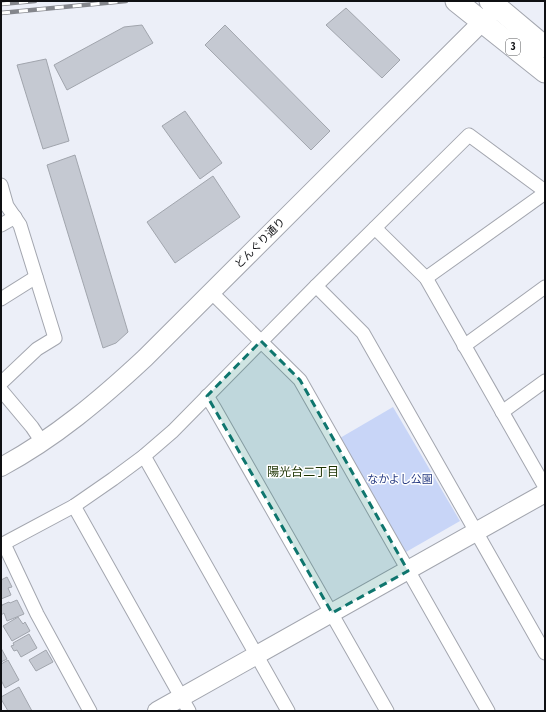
<svg xmlns="http://www.w3.org/2000/svg" width="546" height="712" font-family="'Fira Sans Condensed','Noto Sans JP',sans-serif">
	<rect width="100%" height="100%" fill="#eceff8"/>
	<polygon fill="#c8d5f7" points="393,407 460,521 406,552 340,438"/>
	<g fill="#c5c9d2" stroke="#a1a5ad">
		<polygon points="346,8 400,60 382,78 326,25"/>
		<polygon points="142,25 153,43 67,90 54,65 124,27"/>
		<polygon points="225,25 330,131 311,150 205,45"/>
		<polygon points="46,59 69,141 43,149 17,65"/>
		<polygon points="185,111 222,163 200,179 162,126"/>
		<polygon points="75,155 128,332 116,343 103,348 47,165"/>
		<polygon points="213,176 240,217 175,263 147,222"/>
		<polygon points="7,577 12,587 8,588 11,595 1,599 1,580"/>
		<polygon points="17,600 24,614 7,621 4,613 1,615 1,606 2,606 2,605 9,602 10,603"/>
		<polygon points="18,617 23,624 25,622 30,631 12,641 3,626"/>
		<polygon points="29,634 37,648 21,657 17,650 14,651 11,646 14,645 13,643"/>
		<polygon points="1,648 7,659 1,662"/>
		<polygon points="46,650 53,662 36,671 29,660"/>
		<polygon points="8,660 19,680 5,688 1,680 1,664"/>
		<polygon points="19,687 32,711 8,711 1,699 1,697"/>
	</g>
	<g fill="none" stroke-linecap="round" stroke-linejoin="round">
		<g stroke="#a3a6af" stroke-width="15">
			<g id="street">
				<polyline points="1,185 7,206 20,225 55,338 37,349 1,383"/>
				<polyline points="1,225 15,217"/>
				<polyline points="375,228 426,278 545,487"/>
				<polyline points="426,278 545,193"/>
				<polyline points="316,286 363,333 545,653"/>
				<polyline points="211,292 300,380 488,711"/>
				<polyline points="1,299 36,277"/>
				<polyline points="464,346 545,287"/>
				<polyline points="1,390 32,427 42,442"/>
				<polyline points="207,396 215,409 387,711"/>
				<polyline points="502,412 545,381"/>
				<polyline points="144,456 288,711"/>
				<polyline points="74,506 189,711"/>
				<polyline points="4,544 37,614 90,711"/>
				<polyline points="1,545 74,506 113,479 144,456 173,431 316,286 469,135 545,191"/>
			</g>
		</g>
		<g stroke="#a3a6af" stroke-width="20">
			<g id="secondary">
				<path d="M1,467c54,-29 100,-68 144,-109l347,-346"/>
				<polyline points="157,711 545,493"/>
			</g>
		</g>
		<g stroke="#a3a6af" stroke-width="23">
			<g id="primary">
				<polyline points="456,1 545,72"/>
				<polyline points="490,1 545,47"/>
			</g>
		</g>
		<use href="#street" stroke="#fff" stroke-width="13"/>
		<use href="#secondary" stroke="#fff" stroke-width="18"/>
		<use href="#primary" stroke="#fff" stroke-width="21"/>
		<g stroke="#84868c" stroke-width="4.5">
			<g id="rail">
				<polyline points="1,4 35,1"/>
				<polyline points="1,13 126,1"/>
			</g>
		</g>
		<use href="#rail" stroke="#fff" stroke-width="3" stroke-dasharray="9" stroke-linecap="butt"/>
	</g>
	<path fill="#0f766e" fill-opacity="0.2" stroke="#0f766e" stroke-width="3" stroke-dasharray="8 5" stroke-linejoin="round" d="M261,341l39,39 108,191 -76,42 -125,-217z"/>
	<g text-anchor="middle" dominant-baseline="central" stroke-width="3" stroke-linejoin="round" paint-order="stroke">
		<rect fill="#fff" stroke="#57585a" stroke-width="1" x="506" y="39" width="14" height="16" rx="3"/>
		<g font-size="10" font-weight="bold" fill="#0f1013">
			<text x="513" y="47">3</text>
		</g>
		<g font-size="11" fill="#0f1013" stroke="#fff">
			<text transform="translate(260 243) rotate(-45)">どんぐり通り</text>
		</g>
		<g font-size="11" fill="#283c83" stroke="#fff">
			<text x="400" y="479">なかよし公園</text>
		</g>
		<g font-size="12" fill="#1b3200" stroke="#fff">
			<text x="303" y="472">陽光台二丁目</text>
		</g>
	</g>
	<rect width="546" height="712" fill="none" stroke="#0f1013" stroke-width="4"/>
</svg>
